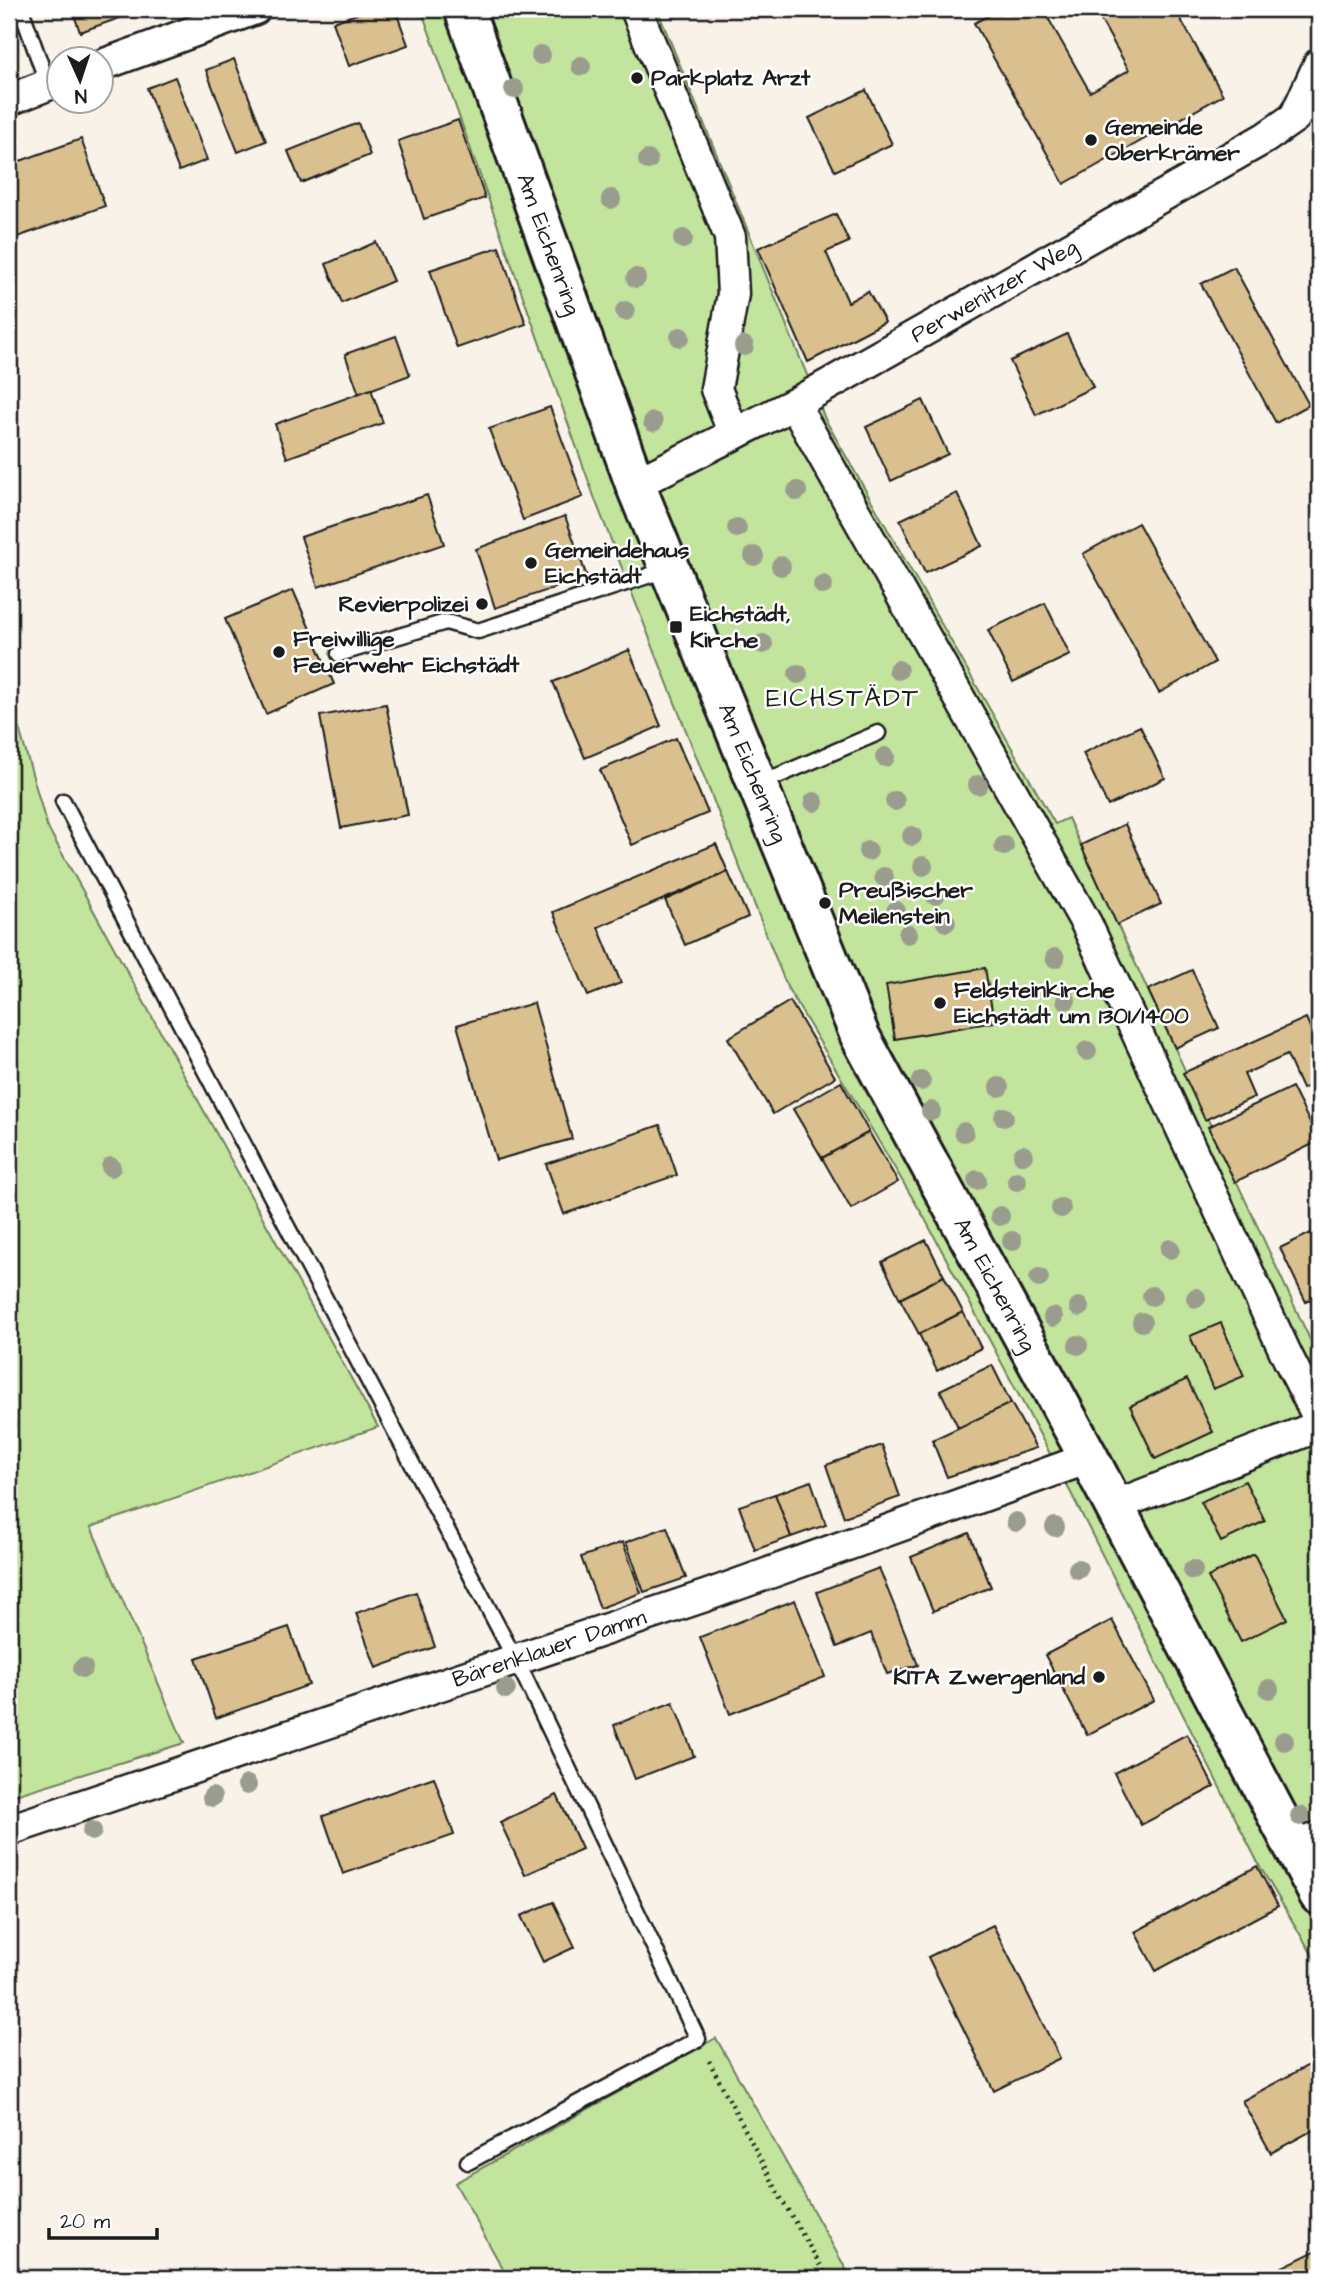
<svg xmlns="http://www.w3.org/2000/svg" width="1328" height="2287" font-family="'Architects Daughter',sans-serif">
	<rect width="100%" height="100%" fill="#f8f2e9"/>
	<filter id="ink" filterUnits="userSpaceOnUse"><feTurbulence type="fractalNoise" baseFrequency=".0143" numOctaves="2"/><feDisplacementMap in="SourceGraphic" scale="14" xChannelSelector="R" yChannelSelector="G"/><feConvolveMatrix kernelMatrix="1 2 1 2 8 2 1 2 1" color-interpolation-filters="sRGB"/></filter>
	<g filter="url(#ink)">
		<g fill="#c2e49d" stroke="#6f805c" stroke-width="2">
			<polygon points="421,9 657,9 825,419 1055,824 1068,818 1319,1359 1319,1649 1316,1652 1316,1674 1319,1678 1319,1966 1259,1865 1071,1493 925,1219 787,987 596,502"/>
			<polygon points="9,693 47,826 378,1427 91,1527 184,1743 9,1797"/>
			<polygon points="716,2038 851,2278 508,2278 455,2183"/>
		</g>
		<g fill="#dac08f" stroke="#1c1c1c" stroke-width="2">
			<polygon points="72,9 145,9 80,32"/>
			<polygon points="371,9 395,9 408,45 349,66 333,22"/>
			<polygon points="1001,9 1043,9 1090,92 1129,70 1099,17 1113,9 1175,9 1223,95 1064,184 974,23"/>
			<polygon points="234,59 266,141 238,152 206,70"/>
			<polygon points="175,77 207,160 179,171 147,88"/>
			<polygon points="866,90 892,144 835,171 809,118"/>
			<polygon points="458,120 485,198 424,219 398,141"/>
			<polygon points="358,123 370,155 301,183 288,151"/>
			<polygon points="81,139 105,206 9,240 9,165"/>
			<polygon points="836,214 849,242 826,252 848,302 868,291 885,322 808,362 758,248"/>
			<polygon points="376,242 393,281 342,303 326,264"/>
			<polygon points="499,247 526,324 457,348 430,270"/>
			<polygon points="1234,267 1309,405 1276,423 1201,284"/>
			<polygon points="1067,334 1093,387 1036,415 1010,361"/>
			<polygon points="396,336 410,375 359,394 345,354"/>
			<polygon points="371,389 383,423 287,458 275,424"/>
			<polygon points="923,400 948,454 891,481 866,427"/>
			<polygon points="550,407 583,497 523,520 489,429"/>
			<polygon points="957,493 982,546 925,573 900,520"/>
			<polygon points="427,495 444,544 318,587 301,537"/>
			<polygon points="565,516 587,577 495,608 476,549"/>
			<polygon points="1138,523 1215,662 1159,693 1083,554"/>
			<polygon points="293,590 334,684 266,714 225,619"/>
			<polygon points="1045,603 1070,655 1013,682 988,630"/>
			<polygon points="629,650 661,726 585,758 553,682"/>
			<polygon points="386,704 408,815 341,828 320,716"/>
			<polygon points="1140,726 1165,778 1108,806 1083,753"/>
			<polygon points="676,738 708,813 632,845 600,770"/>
			<polygon points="1125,824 1161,904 1117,925 1081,845"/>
			<polygon points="716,844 728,872 598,927 621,983 588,996 553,912"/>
			<polygon points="728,872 748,917 685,945 665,900"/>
			<polygon points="985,968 994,1022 895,1039 886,985"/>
			<polygon points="1192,970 1219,1028 1175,1048 1148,990"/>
			<polygon points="790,1001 835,1077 773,1114 728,1038"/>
			<polygon points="534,1003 572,1139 496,1160 457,1025"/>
			<polygon points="1306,1018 1319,1047 1319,1081 1302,1089 1287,1055 1244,1074 1254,1097 1205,1120 1183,1073"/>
			<polygon points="841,1082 869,1132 822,1158 793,1109"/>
			<polygon points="1292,1087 1319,1141 1235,1182 1208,1127"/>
			<polygon points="660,1125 677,1175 564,1214 546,1164"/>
			<polygon points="869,1132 898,1182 851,1209 822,1158"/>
			<polygon points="1319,1229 1319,1295 1306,1302 1280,1248"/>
			<polygon points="926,1240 944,1276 900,1299 882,1262"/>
			<polygon points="944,1276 963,1312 919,1334 900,1299"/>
			<polygon points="963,1312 981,1348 937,1371 919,1334"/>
			<polygon points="1221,1323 1244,1376 1213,1389 1190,1336"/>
			<polygon points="992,1365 1011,1403 959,1429 940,1390"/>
			<polygon points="1187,1379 1213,1432 1155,1459 1130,1406"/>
			<polygon points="1011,1403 1036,1448 947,1477 932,1440"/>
			<polygon points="882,1445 900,1497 844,1517 826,1465"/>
			<polygon points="811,1481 826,1525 791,1537 775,1494"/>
			<polygon points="1245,1481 1265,1521 1221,1542 1201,1502"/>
			<polygon points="775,1494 791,1537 755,1550 739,1506"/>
			<polygon points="667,1527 686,1578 644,1592 626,1542"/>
			<polygon points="969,1533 991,1587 933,1611 911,1557"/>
			<polygon points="623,1542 641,1593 600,1608 581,1557"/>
			<polygon points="1254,1554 1287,1619 1241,1642 1208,1577"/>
			<polygon points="879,1568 918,1665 887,1674 871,1633 837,1647 817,1592"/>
			<polygon points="416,1592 435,1647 376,1668 356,1613"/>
			<polygon points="795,1600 825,1677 730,1714 700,1637"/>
			<polygon points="1112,1620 1154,1700 1087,1735 1045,1655"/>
			<polygon points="289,1627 309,1685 216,1718 196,1658"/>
			<polygon points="673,1702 694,1756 635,1779 614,1725"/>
			<polygon points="1187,1734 1214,1787 1141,1825 1114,1773"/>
			<polygon points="434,1777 454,1835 343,1874 323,1816"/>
			<polygon points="557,1795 582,1849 525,1875 500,1822"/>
			<polygon points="1257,1866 1278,1906 1156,1971 1135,1932"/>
			<polygon points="553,1902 575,1947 543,1962 521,1916"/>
			<polygon points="993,1925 1060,2058 994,2091 928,1957"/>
			<polygon points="1316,2061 1319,2067 1319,2127 1271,2153 1242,2101"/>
			<polygon points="1319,2249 1319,2278 1262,2278 1262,2277"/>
		</g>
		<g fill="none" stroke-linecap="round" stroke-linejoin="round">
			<g stroke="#1c1c1c" stroke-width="19">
				<g id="lane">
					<polyline points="21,9 48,85"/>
					<polyline points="339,654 446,622 478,631 669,569"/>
					<polyline points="759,784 878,733"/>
					<polyline points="63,801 526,1680 698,2039 468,2162"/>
				</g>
			</g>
			<g stroke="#1c1c1c" stroke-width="35">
				<g id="street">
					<polyline points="636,9 730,237 733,294 716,389 734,434"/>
					<polyline points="102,65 255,9"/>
					<polyline points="9,100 60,80"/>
					<polyline points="794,404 1086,923 1288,1358 1319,1419"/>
					<path id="s1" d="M635,484l159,-80 471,-266 30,-21 24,-53"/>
					<polyline points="1114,1506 1319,1426"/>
					<path id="s2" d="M9,1830l699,-235 381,-137"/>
					<polyline points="1295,1848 1319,1837"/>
				</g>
			</g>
			<g stroke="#1c1c1c" stroke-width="44">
				<g id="secondary">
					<path id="s3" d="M464,9l171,475 225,552 229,422 230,437"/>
				</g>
			</g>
			<polyline stroke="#1c1c1c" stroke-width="4.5" stroke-dasharray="2 5" stroke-linecap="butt" points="709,2061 782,2200 828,2278"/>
			<use href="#lane" stroke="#fff" stroke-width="14"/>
			<use href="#street" stroke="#fff" stroke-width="30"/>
			<use href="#secondary" stroke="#fff" stroke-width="38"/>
		</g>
		<g fill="#9a9d8e">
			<circle cx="541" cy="55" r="10"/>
			<circle cx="581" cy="66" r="10"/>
			<circle cx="514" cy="89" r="10"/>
			<circle cx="648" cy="160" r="10"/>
			<circle cx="611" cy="199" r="10"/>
			<circle cx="683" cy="239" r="10"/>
			<circle cx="636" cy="278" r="10"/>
			<circle cx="625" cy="311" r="10"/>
			<circle cx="680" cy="337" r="10"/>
			<circle cx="744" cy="346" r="10"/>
			<circle cx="653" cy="422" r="10"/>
			<circle cx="797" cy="491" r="10"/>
			<circle cx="737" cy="528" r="10"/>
			<circle cx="754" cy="556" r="10"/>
			<circle cx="781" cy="566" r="10"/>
			<circle cx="823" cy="585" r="10"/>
			<circle cx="763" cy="644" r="10"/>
			<circle cx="898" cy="670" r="10"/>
			<circle cx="798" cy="674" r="10"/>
			<circle cx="885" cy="757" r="10"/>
			<circle cx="978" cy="785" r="10"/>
			<circle cx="895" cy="801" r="10"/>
			<circle cx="814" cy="802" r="10"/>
			<circle cx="912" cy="836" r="10"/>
			<circle cx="1004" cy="846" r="10"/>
			<circle cx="868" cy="851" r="10"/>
			<circle cx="923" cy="866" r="10"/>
			<circle cx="884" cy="877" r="10"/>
			<circle cx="935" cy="895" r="10"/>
			<circle cx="896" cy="911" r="10"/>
			<circle cx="946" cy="922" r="10"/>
			<circle cx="908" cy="934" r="10"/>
			<circle cx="1055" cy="958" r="10"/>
			<circle cx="1066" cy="1000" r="10"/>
			<circle cx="1087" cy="1051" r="10"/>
			<circle cx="921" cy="1081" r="10"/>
			<circle cx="999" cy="1087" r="10"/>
			<circle cx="931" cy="1111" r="10"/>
			<circle cx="1004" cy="1117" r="10"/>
			<circle cx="964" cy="1132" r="10"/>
			<circle cx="1023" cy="1155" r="10"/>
			<circle cx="111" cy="1167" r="10"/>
			<circle cx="977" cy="1180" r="10"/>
			<circle cx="1017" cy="1181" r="10"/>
			<circle cx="1061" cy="1208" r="10"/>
			<circle cx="1000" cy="1216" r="10"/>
			<circle cx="1012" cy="1241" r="10"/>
			<circle cx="1170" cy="1249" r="10"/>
			<circle cx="1039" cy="1278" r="10"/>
			<circle cx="1152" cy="1296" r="10"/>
			<circle cx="1196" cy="1298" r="10"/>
			<circle cx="1079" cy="1307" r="10"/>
			<circle cx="1053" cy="1317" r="10"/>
			<circle cx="1142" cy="1322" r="10"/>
			<circle cx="1078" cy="1345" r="10"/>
			<circle cx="1016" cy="1522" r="10"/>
			<circle cx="1055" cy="1527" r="10"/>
			<circle cx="1078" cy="1569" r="10"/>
			<circle cx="1193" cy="1570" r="10"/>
			<circle cx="83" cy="1668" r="10"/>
			<circle cx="506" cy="1689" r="10"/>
			<circle cx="1269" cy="1689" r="10"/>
			<circle cx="1284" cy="1741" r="10"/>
			<circle cx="247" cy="1785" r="10"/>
			<circle cx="212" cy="1797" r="10"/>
			<circle cx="1300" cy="1816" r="10"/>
			<circle cx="92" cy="1831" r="10"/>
		</g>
	</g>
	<g fill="#1c1c1c" stroke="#fff" stroke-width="2.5">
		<circle cx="637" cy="78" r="7"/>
		<circle cx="1091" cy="140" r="7"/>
		<circle cx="531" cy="563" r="7"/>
		<circle cx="482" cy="604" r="7"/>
		<rect x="669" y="620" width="14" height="14" rx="3.5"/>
		<circle cx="279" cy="652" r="7"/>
		<circle cx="825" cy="903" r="7"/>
		<circle cx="940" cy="1003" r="7"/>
		<circle cx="1099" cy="1677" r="7"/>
	</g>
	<g text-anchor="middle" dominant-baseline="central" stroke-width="5" stroke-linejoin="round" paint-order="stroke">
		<g font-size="23" font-weight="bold" fill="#1c1c1c" stroke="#fff" text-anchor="start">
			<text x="651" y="78">Parkplatz Arzt</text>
			<text x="1105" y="127">Gemeinde<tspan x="1105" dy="26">Oberkrämer</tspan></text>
			<text x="545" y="550">Gemeindehaus<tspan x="545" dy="26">Eichstädt</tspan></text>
			<text x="468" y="604" text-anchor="end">Revierpolizei</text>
			<text x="690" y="614">Eichstädt,<tspan x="690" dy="26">Kirche</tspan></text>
			<text x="293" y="639">Freiwillige<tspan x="293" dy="26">Feuerwehr Eichstädt</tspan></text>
			<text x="839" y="890">Preußischer<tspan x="839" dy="26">Meilenstein</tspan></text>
			<text x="954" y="990">Feldsteinkirche<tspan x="954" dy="26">Eichstädt um 1301/1400</tspan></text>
			<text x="1085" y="1677" text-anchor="end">KITA Zwergenland</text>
		</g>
		<g font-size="23" fill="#1c1c1c" stroke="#fff">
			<text stroke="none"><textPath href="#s3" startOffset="250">Am Eichenring</textPath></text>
			<text stroke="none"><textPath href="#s1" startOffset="408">Perwenitzer Weg</textPath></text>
			<text stroke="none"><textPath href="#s3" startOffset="817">Am Eichenring</textPath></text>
			<text stroke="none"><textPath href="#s3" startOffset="1384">Am Eichenring</textPath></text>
			<text stroke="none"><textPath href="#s2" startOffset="570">Bärenklauer Damm</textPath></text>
		</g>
		<g font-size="26" letter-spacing="2" fill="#1c1c1c" stroke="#fff">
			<text x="843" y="698">EICHSTÄDT</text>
		</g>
	</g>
	<rect width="1328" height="2287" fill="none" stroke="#fff" stroke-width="35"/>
	<rect x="18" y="18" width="1293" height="2252" fill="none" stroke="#1c1c1c" stroke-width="2.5" filter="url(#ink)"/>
	<g transform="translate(80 80) rotate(177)"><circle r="33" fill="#ffffff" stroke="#a4a4a4" stroke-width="2"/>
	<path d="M0-5L12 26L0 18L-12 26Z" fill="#1c1c1c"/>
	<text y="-10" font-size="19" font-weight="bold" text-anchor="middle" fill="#1c1c1c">N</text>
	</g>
	<path d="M49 2228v10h108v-10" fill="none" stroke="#1c1c1c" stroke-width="3.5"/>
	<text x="60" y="2228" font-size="21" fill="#1c1c1c" stroke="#ffffff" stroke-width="5" paint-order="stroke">20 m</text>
</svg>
